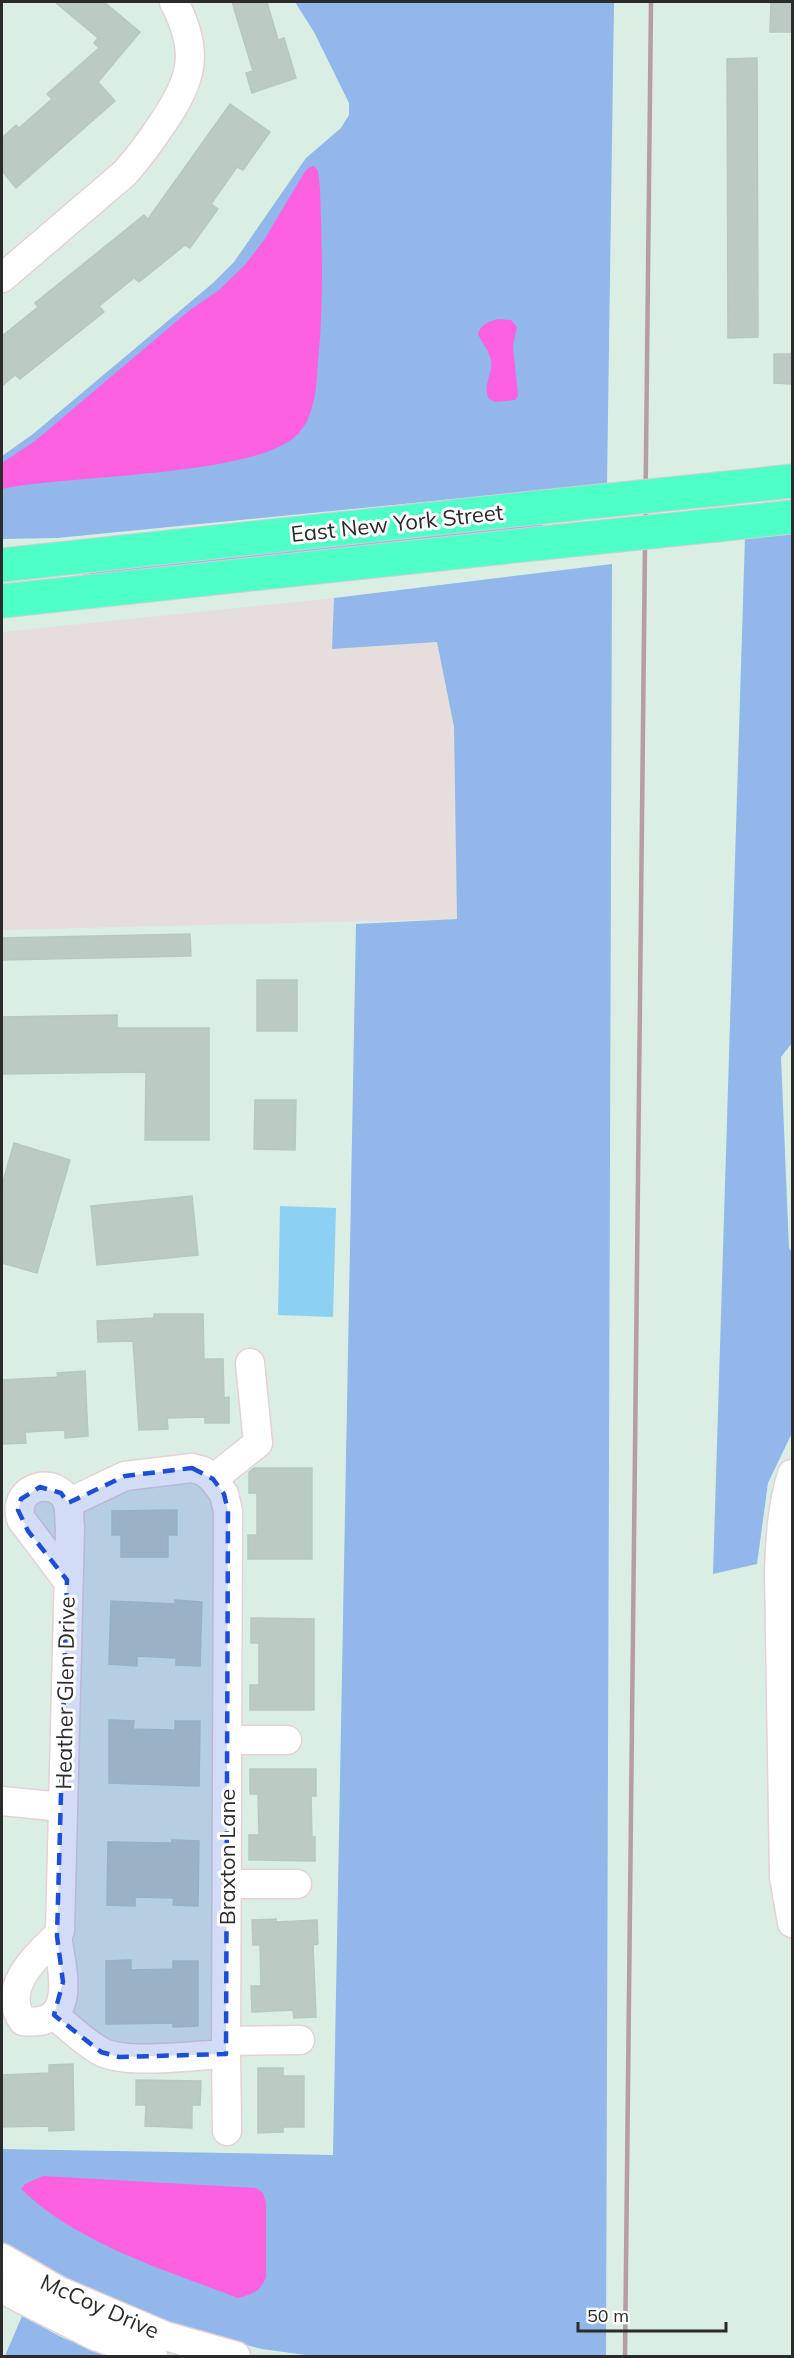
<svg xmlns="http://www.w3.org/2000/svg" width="794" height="2358" font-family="Mulish,sans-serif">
	<rect width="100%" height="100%" fill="#dbeee4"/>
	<polygon fill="#e6dedd" points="334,598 332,649 437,641 454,727 457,919 2,930 2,632"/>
	<g fill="#91b7eb">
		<polygon points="295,2 614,2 607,484 57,538 2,539 2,456 33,434 213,283 234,262 306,158 341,128 349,115 349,103 314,32"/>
		<polygon points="543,519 542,531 41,583 157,560"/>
		<polygon points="792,530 792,1043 781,1057 789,1248 792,1252 792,1433 768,1483 757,1564 713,1574 745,536"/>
		<polygon points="612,564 606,2356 313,2356 262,2349 190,2331 122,2308 2,2246 2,2149 333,2155 356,924 457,919 454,727 437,642 332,649 334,598"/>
		<polygon points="22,2316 63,2338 110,2356 5,2356"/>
	</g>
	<polygon fill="#8cd0f4" points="280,1206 336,1208 333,1317 278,1315"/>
	<g fill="#fc62e0">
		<path d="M314,166l4,5 2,17c2,58 4,115 -2,173 -1,19 -2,40 -10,58 -2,4 -6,11 -10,15 -41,43 -233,41 -296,55v-26l33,-22 155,-131 29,-20 26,-25 19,-25 40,-67 4,-5z"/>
		<path d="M498,319l13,1 6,7 -4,19 5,50 -3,4 -19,2 -7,-3c-7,-14 4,-24 2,-38 -1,-10 -9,-17 -13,-27 3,-10 10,-12 20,-15z"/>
		<path d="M43,2176l213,12 7,5 3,10v74c-6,15 -13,17 -28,21 -73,-28 -160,-54 -217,-109l4,-5z"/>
	</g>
	<g fill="#bbcac2" stroke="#b4cac1" stroke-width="1.5">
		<polygon points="55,2 104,2 140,32 98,82 115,101 16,188 2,171 2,138 16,125 19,128 52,99 47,94 99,48 94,43 98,38"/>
		<polygon points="232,2 267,2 278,40 284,38 296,78 252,93 246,73 253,71"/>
		<polygon points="771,3 792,3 792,32 770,32"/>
		<polygon points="757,58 758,337 728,338 727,59"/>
		<polygon points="230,104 270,132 243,170 237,167 211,204 218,209 190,248 185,245 139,282 134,278 99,306 104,312 20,379 15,375 2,386 2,336 38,307 35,303 144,215 148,219"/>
		<polygon points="774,354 792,354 792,384 774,383"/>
		<polygon points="190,934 191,956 2,960 2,938"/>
		<rect x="257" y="980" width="40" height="51"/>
		<polygon points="117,1015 117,1028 209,1028 209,1140 145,1140 146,1072 2,1074 2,1017"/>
		<polygon points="255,1100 296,1100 295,1150 254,1149"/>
		<polygon points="14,1143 70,1160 37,1273 2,1263 2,1185"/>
		<polygon points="192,1196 198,1255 97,1265 91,1206"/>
		<polygon points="154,1314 203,1314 204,1359 223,1359 224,1398 229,1397 229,1423 205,1423 205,1417 167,1418 168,1429 139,1430 133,1341 98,1342 97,1321 154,1318"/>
		<polygon points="85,1371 88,1436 65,1438 65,1430 25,1432 26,1443 2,1444 2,1380 58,1377 57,1373"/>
		<polygon points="254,1468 312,1468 312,1559 248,1559 248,1535 257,1535 257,1493 249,1493 249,1472"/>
		<polygon points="177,1510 177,1535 168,1535 168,1557 121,1557 121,1535 112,1535 112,1511"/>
		<polygon points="175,1600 202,1602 200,1666 176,1665 176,1658 137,1656 137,1666 109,1664 111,1601 175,1604"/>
		<polygon points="251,1618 314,1619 314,1710 250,1710 250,1685 259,1685 259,1643 251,1643"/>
		<polygon points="109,1720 134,1721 133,1729 175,1730 175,1721 200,1721 199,1786 109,1783"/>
		<polygon points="250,1769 316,1769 316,1796 311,1796 312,1837 315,1837 315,1861 249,1860 249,1835 259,1835 258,1794 250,1794"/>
		<polygon points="172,1840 199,1841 198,1906 173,1905 174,1898 135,1897 135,1906 107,1905 108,1842 172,1843"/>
		<polygon points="276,1919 276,1922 317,1920 318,1944 313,1945 316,2017 294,2018 293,2010 252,2012 251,1986 261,1986 260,1945 253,1945 252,1920"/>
		<polygon points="131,1960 131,1970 173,1969 173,1961 198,1961 198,2026 173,2027 173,2023 106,2024 106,1961"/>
		<polygon points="73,2064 74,2130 49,2131 49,2126 2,2127 2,2075 49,2073 49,2065"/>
		<polygon points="258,2068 283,2068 283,2076 304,2076 304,2127 283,2127 283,2132 258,2133"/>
		<polygon points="136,2080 201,2081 200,2105 192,2105 192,2128 145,2126 146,2105 136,2105"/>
	</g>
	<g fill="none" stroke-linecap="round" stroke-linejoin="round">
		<g stroke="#e5d0d6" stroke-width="31">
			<g id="minor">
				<path d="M2,278l123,-105c14,-16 26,-32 37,-49 31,-45 38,-72 12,-122"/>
				<path d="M792,1474c-10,32 -12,65 -13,98l5,305 8,46"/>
				<polyline points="213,1479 258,1443 250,1363"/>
				<polyline points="228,1740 287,1740"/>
				<polyline points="2,1801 63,1807"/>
				<polyline points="227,1884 297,1884"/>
				<path d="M57,1936l3,-5 10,-403c-1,-7 0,-16 -2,-24 -8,-29 -57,-20 -47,15l46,61"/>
				<path d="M57,1936c5,34 22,92 -34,85 -23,-31 11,-63 34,-85z"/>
				<path d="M54,2015c14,11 32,29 48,37 27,13 93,3 124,2l2,-543 -4,-17 -11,-15 -10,-8 -11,-3 -67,8 -57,27"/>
				<polyline points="226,2041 300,2040"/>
				<polyline points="226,2054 227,2131"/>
				<polyline points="2,2258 59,2291 165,2336 236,2356"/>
				<polyline points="2,2289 95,2336 153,2356"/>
			</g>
		</g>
		<g stroke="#d0d0d0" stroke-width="35">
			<g id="major">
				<polyline points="717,489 792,481"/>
				<polyline points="717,525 792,517"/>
				<polyline points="2,565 542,507"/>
				<polyline points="2,601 543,543"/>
			</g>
		</g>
		<use href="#minor" stroke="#fff" stroke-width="28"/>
		<use href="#major" stroke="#4fffc8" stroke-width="33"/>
		<polyline stroke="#b79da3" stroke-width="4.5" points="625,2356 651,2"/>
		<g stroke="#d0d0d0" stroke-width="35" stroke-linecap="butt">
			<g id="major-bridge">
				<polyline points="542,507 717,489"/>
				<polyline points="543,543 717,525"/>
			</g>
		</g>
		<use href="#major-bridge" stroke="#4fffc8" stroke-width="33"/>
	</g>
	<path fill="#1d4ed8" fill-opacity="0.2" stroke="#1d4ed8" stroke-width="4.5" stroke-dasharray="12 8" stroke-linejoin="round" d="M192,1468l21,11 11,15 4,17 -2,543 -107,3 -18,-5 -47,-37 9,-33 -6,-46 10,-356 -39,-49 -10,-21 3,-11 19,-12 21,6 7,10 57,-27z"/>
	<g text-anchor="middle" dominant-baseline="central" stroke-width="6" stroke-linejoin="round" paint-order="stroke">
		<g font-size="22" fill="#2b2b2b" stroke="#fff">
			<text transform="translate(397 523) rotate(-6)">East New York Street</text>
			<text transform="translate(65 1693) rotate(-89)">Heather Glen Drive</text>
			<text transform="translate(227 1857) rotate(-90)">Braxton Lane</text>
			<text transform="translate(100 2306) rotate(24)">McCoy Drive</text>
		</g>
	</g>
	<rect width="794" height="2358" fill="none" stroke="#2b2b2b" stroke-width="6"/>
	<path d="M578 2322v9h148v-9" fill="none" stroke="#2b2b2b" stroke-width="3"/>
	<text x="587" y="2322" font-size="18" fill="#2b2b2b" stroke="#ffffff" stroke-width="4.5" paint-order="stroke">50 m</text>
</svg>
